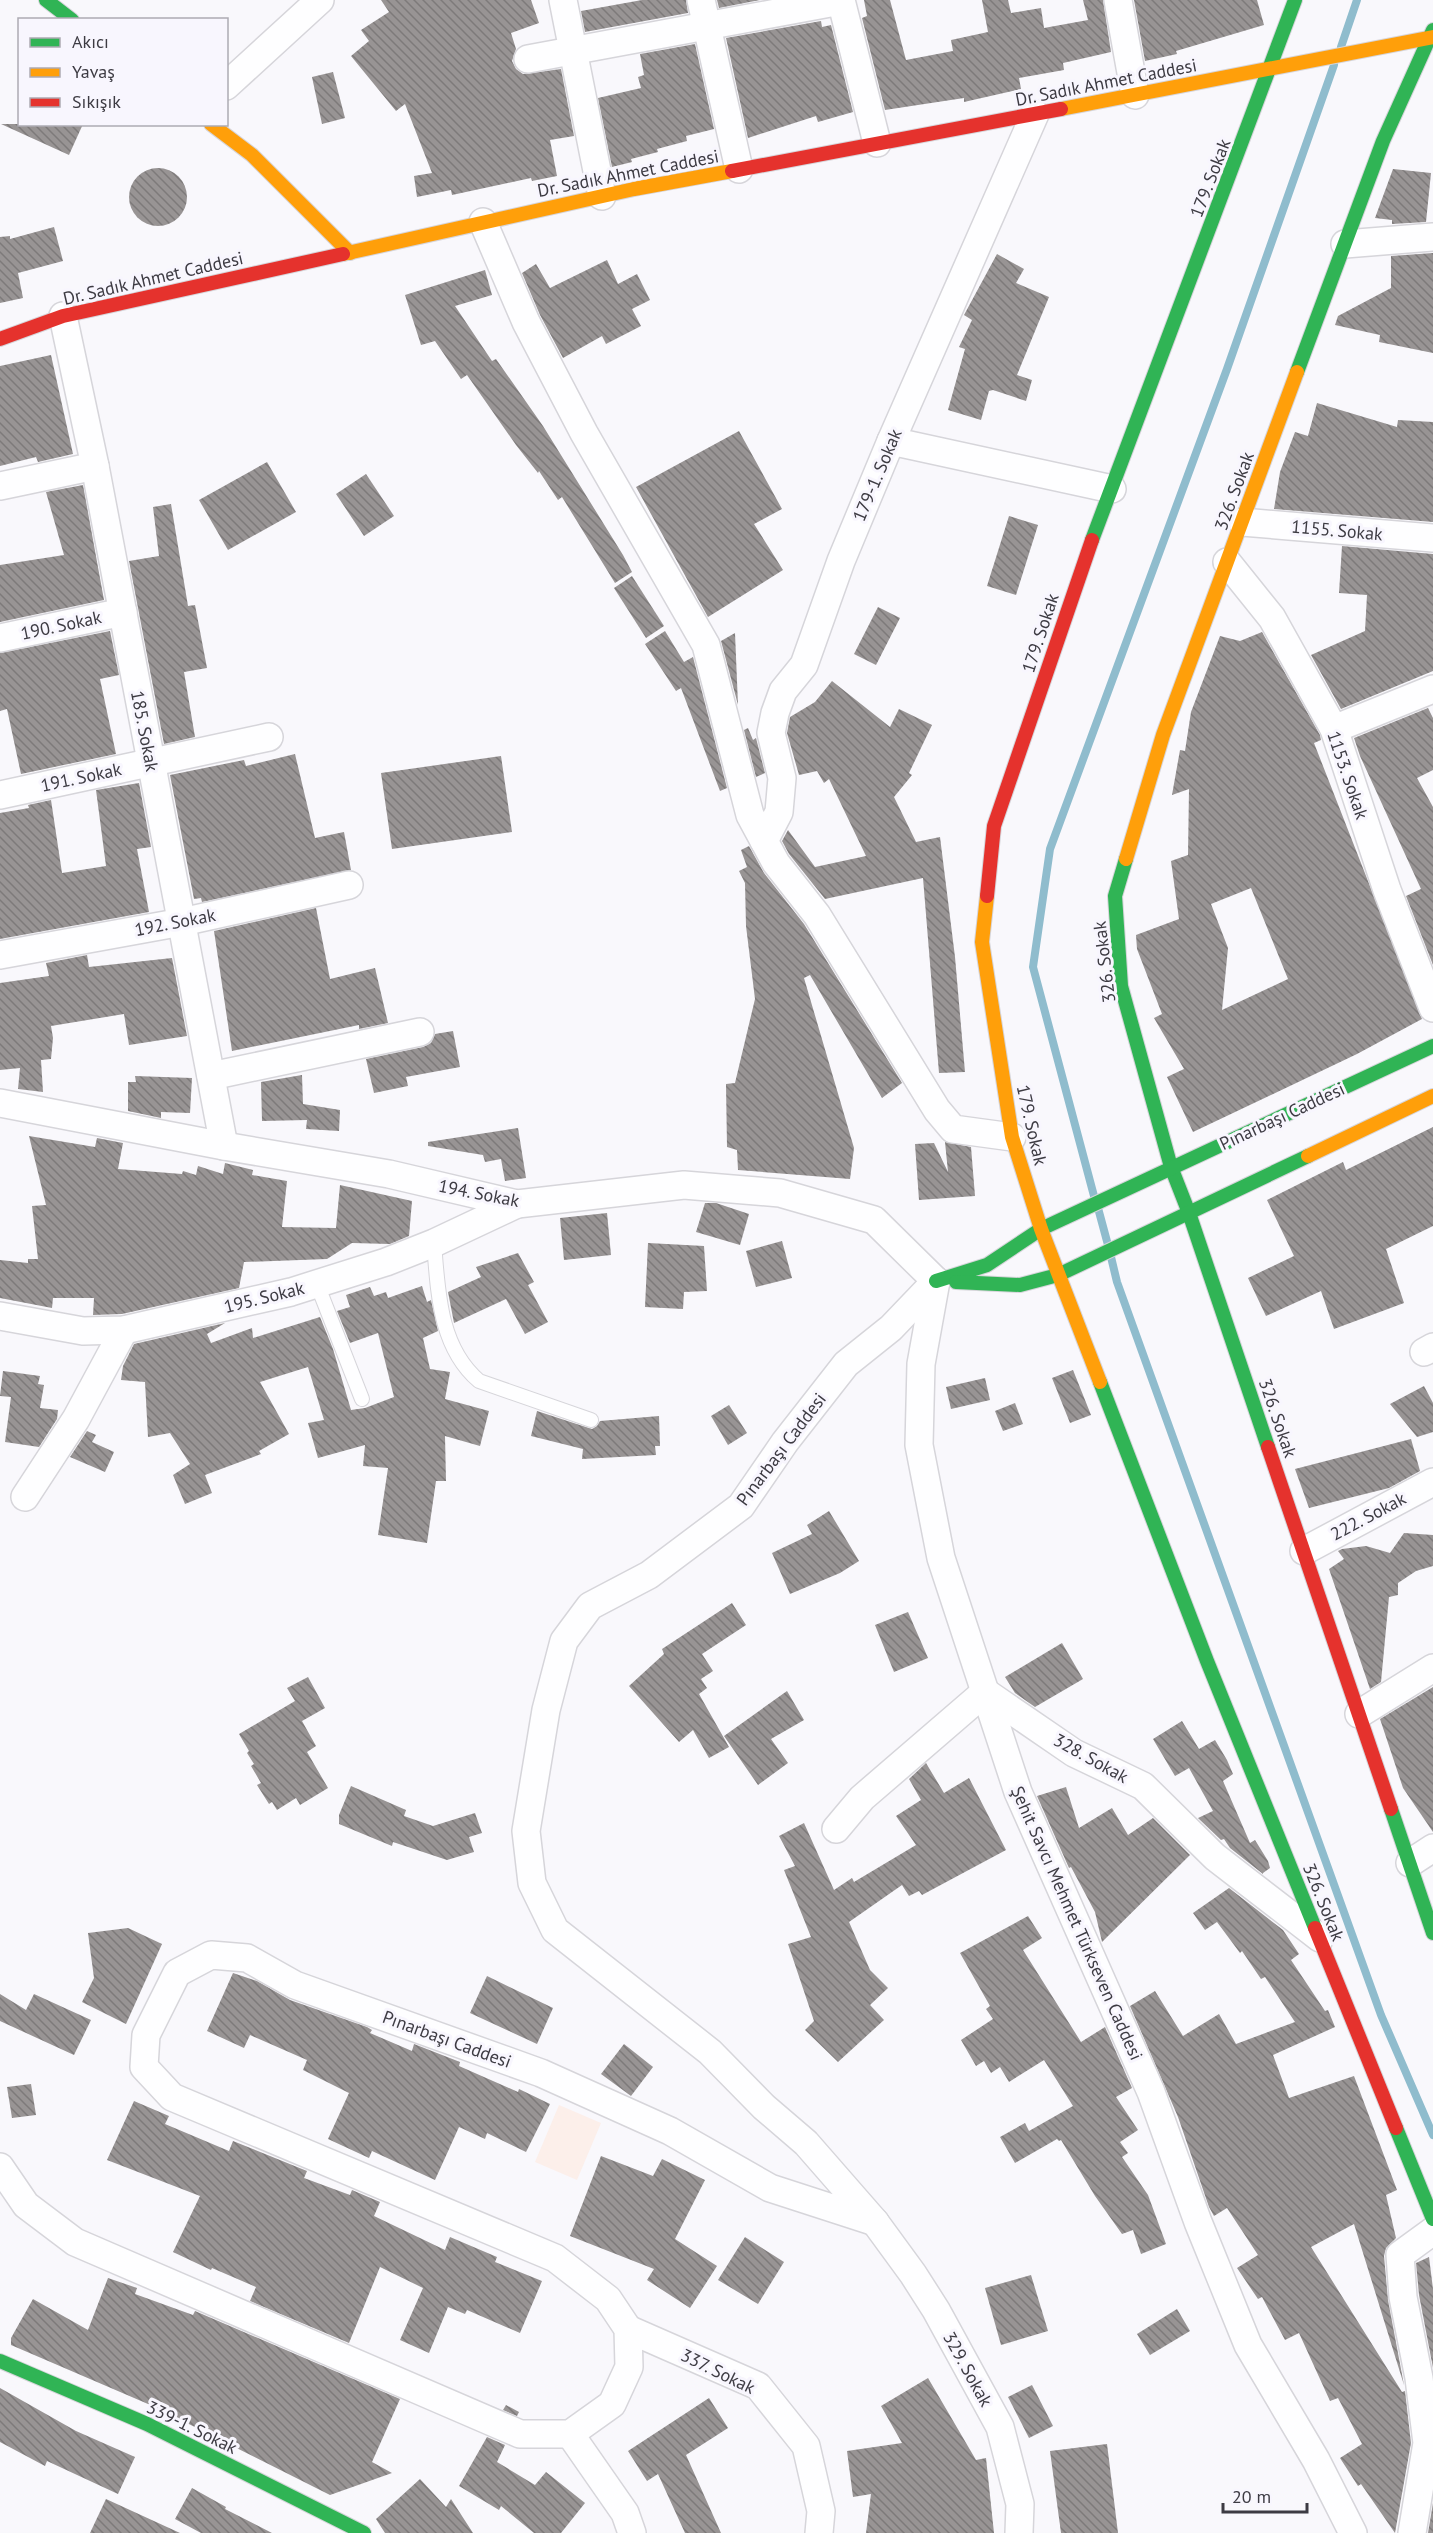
<svg xmlns="http://www.w3.org/2000/svg" width="1433" height="2533" font-family="'PT Sans',sans-serif">
	<defs>
		<pattern id="building-back-hatch" width="6" height="6" patternUnits="userSpaceOnUse" patternTransform="scale(1.5)"><rect width="6" height="6" fill="#989494"/><path d="M-1 5l2 2M0 0l6 6M5-1l2 2" fill="none" stroke="#7d7a7a"/></pattern>
	</defs>
	<rect width="100%" height="100%" fill="#f9f8fc"/>
	<polygon fill="#fcefea" points="559,2105 601,2123 577,2180 535,2162"/>
	<g fill="none" stroke-linecap="round" stroke-linejoin="round">
		<g stroke="#8fbccd" stroke-width="8">
			<polyline points="1341,47 1357,0"/>
			<polyline points="1094,1196 1033,967 1050,849 1227,369 1334,65"/>
			<polyline points="1098,1208 1108,1245"/>
			<polyline points="1111,1257 1117,1282 1381,2015 1433,2135"/>
		</g>
	</g>
	<g fill="url(#building-back-hatch)" fill-rule="evenodd">
		<polygon points="381,0 531,0 539,23 511,33 516,49 512,61 516,69 523,74 561,69 574,136 550,140 557,176 532,181 531,178 452,195 451,190 417,197 414,176 432,173 405,104 396,111 351,56 369,41 361,30 389,12"/>
		<polygon points="642,0 686,0 688,13 585,32 581,11"/>
		<polygon points="717,0 760,0 719,8"/>
		<polygon points="864,0 890,0 906,60 953,51 951,40 988,32 982,0 1008,0 1011,13 1041,8 1044,28 1088,20 1083,0 1103,0 1111,52 1063,63 1064,70 1019,78 1021,89 964,102 964,98 885,110 862,18 867,16"/>
		<polygon points="1134,0 1257,0 1264,25 1176,51 1177,54 1145,61"/>
		<polygon points="821,21 822,27 831,25 853,112 818,122 816,116 748,138 726,38"/>
		<polygon points="695,44 714,129 686,136 687,141 657,149 658,152 631,159 632,162 612,167 598,98 641,88 638,77 644,75 640,54"/>
		<polygon points="333,72 345,118 322,124 312,77"/>
		<polygon points="1,124 83,124 69,155"/>
		<circle cx="158" cy="197" r="29"/>
		<polygon points="1393,169 1431,173 1426,222 1392,224 1392,220 1375,218"/>
		<polygon points="54,227 63,261 18,273 23,298 0,303 0,237 10,236 10,239"/>
		<polygon points="1433,253 1433,353 1379,342 1380,335 1335,325 1338,316 1391,288 1391,256"/>
		<polygon points="997,254 1024,269 1016,283 1049,297 1017,375 1032,380 1026,401 993,390 989,391 981,420 948,410 965,349 959,347 972,320 964,315"/>
		<polygon points="607,260 618,284 637,274 650,300 632,309 641,326 606,344 602,336 563,358 540,315 522,273 536,264 550,288"/>
		<polygon points="485,270 492,295 455,306 492,361 496,359 543,426 623,555 632,572 615,583 562,497 558,500 539,471 538,473 516,445 467,375 461,379 435,341 421,345 405,295"/>
		<polygon points="51,355 73,454 38,462 36,457 0,466 0,366"/>
		<polygon points="1317,403 1397,427 1398,420 1433,422 1433,522 1274,509 1280,472 1295,432 1308,436"/>
		<polygon points="739,431 782,509 754,524 783,570 708,617 636,487"/>
		<polygon points="267,462 296,512 228,550 199,500"/>
		<polygon points="366,474 394,516 364,536 336,494"/>
		<polygon points="83,485 104,600 0,622 0,565 64,555 46,492"/>
		<polygon points="171,504 188,606 195,605 207,668 184,672 195,737 164,744 129,561 159,556 153,507"/>
		<polygon points="1009,516 1038,525 1016,595 987,586"/>
		<polygon points="1342,546 1433,554 1433,671 1341,709 1311,655 1365,631 1367,595 1339,593"/>
		<polygon points="632,576 664,626 646,638 614,588"/>
		<polygon points="878,607 900,618 876,665 854,654"/>
		<polygon points="110,631 119,675 100,679 116,754 21,774 7,709 0,711 0,653"/>
		<polygon points="665,631 684,662 693,657 727,788 720,791 681,688 676,691 645,644"/>
		<path d="M1262,632l58,103 1,5 -7,3 108,276 -65,35 -164,78 -26,-55 17,-8 -30,-51 8,-4 -25,-65 -1,-14 43,-16 -8,-58 17,-6 1,-66 -17,6 8,-45 5,1 6,-39 29,-76 20,5zM1251,888l37,91 -66,31 6,-62 -17,-44z"/>
		<polygon points="735,633 738,705 721,641"/>
		<polygon points="832,681 890,727 899,709 932,725 909,773 912,775 894,797 916,842 940,837 955,957 965,1072 939,1073 923,878 825,899 789,854 782,841 788,830 815,867 866,856 829,779 824,783 817,771 799,775 787,733 790,717 815,702"/>
		<polygon points="1428,708 1433,718 1433,770 1417,778 1433,807 1433,965 1406,896 1421,889 1360,756 1354,738"/>
		<polygon points="748,728 753,740 756,738 765,773 756,777 744,730"/>
		<polygon points="295,754 315,838 344,832 351,870 202,902 201,898 194,899 170,775 244,760 246,766"/>
		<polygon points="501,756 512,832 392,849 381,773"/>
		<polygon points="139,783 151,847 137,849 149,912 0,939 0,813 29,808 28,805 51,800 62,873 106,866 96,790"/>
		<polygon points="749,846 764,873 804,924 902,1083 882,1098 810,975 804,978 854,1148 850,1179 738,1170 737,1150 727,1147 726,1084 735,1083 755,999 746,926 745,883 739,871 747,867 741,850"/>
		<polygon points="316,908 330,979 375,968 388,1023 359,1029 359,1025 232,1051 214,931"/>
		<polygon points="87,955 89,967 172,958 187,1036 129,1045 124,1014 51,1026 53,1038 51,1059 41,1060 43,1092 18,1089 20,1068 0,1070 0,983 49,976 46,963"/>
		<polygon points="453,1031 460,1067 406,1077 408,1086 374,1093 366,1059 423,1047 431,1043 435,1034"/>
		<polygon points="302,1075 303,1104 340,1110 339,1131 306,1129 307,1120 262,1121 261,1082"/>
		<polygon points="135,1076 192,1078 190,1113 161,1112 161,1118 128,1111 128,1082 136,1082"/>
		<polygon points="1433,1127 1433,1226 1386,1249 1404,1303 1334,1329 1321,1291 1266,1316 1248,1278 1294,1256 1267,1200 1343,1162 1346,1170"/>
		<polygon points="518,1128 526,1178 505,1181 501,1159 485,1162 483,1155 428,1146 428,1142"/>
		<polygon points="29,1136 95,1147 97,1138 123,1143 118,1169 182,1174 183,1171 196,1175 198,1166 223,1174 225,1163 253,1170 252,1175 287,1181 282,1227 336,1228 340,1185 412,1201 409,1236 390,1244 352,1243 327,1259 244,1262 239,1288 122,1314 93,1315 94,1298 53,1298 52,1308 0,1298 0,1260 28,1263 28,1259 38,1259 32,1206 46,1205"/>
		<polygon points="945,1142 971,1147 975,1196 919,1200 915,1144 934,1143 948,1172"/>
		<polygon points="705,1203 716,1203 749,1214 740,1245 696,1232"/>
		<polygon points="607,1213 611,1255 564,1260 560,1218"/>
		<polygon points="782,1241 792,1278 756,1287 746,1251"/>
		<polygon points="648,1243 704,1246 707,1291 684,1292 683,1309 645,1307"/>
		<polygon points="518,1253 534,1282 528,1285 548,1322 525,1334 506,1299 454,1323 448,1292 481,1277 476,1267"/>
		<polygon points="422,1286 427,1302 431,1300 438,1331 423,1338 430,1369 450,1372 445,1399 489,1411 480,1446 445,1436 446,1481 436,1481 427,1543 378,1535 388,1468 363,1466 365,1445 318,1458 308,1423 324,1420 308,1367 260,1382 289,1434 259,1451 261,1454 205,1475 212,1493 185,1504 173,1475 190,1464 170,1433 148,1437 145,1382 121,1380 123,1366 134,1344 225,1323 207,1334 211,1343 252,1328 253,1338 320,1317 333,1349 351,1410 365,1408 394,1397 378,1333 350,1343 337,1311 350,1307 346,1295 370,1287 374,1296 386,1292 388,1298"/>
		<polygon points="1073,1370 1091,1415 1070,1423 1052,1378"/>
		<polygon points="3,1371 40,1376 38,1384 44,1385 40,1408 58,1410 57,1419 39,1447 5,1442 11,1397 0,1396"/>
		<polygon points="985,1378 990,1400 951,1409 946,1387"/>
		<polygon points="1424,1386 1433,1403 1433,1432 1417,1437 1390,1404"/>
		<polygon points="1015,1403 1023,1424 1003,1431 995,1411"/>
		<polygon points="729,1405 747,1433 728,1445 711,1416"/>
		<polygon points="537,1411 592,1429 597,1426 600,1421 659,1416 660,1446 655,1446 656,1455 582,1459 583,1449 531,1436"/>
		<polygon points="87,1431 96,1435 92,1442 114,1452 105,1472 70,1457"/>
		<polygon points="1411,1439 1420,1471 1389,1488 1309,1508 1295,1469"/>
		<polygon points="829,1511 859,1561 840,1573 790,1594 772,1553 812,1534 807,1525"/>
		<polygon points="1404,1533 1433,1535 1433,1566 1416,1571 1398,1583 1398,1595 1389,1597 1381,1682 1370,1689 1329,1569 1344,1559 1338,1551 1342,1549 1366,1546 1390,1553"/>
		<polygon points="732,1603 746,1625 702,1654 713,1671 701,1679 707,1688 699,1694 729,1747 709,1758 693,1730 679,1742 629,1686 664,1654 662,1649"/>
		<polygon points="908,1612 928,1658 894,1672 875,1625"/>
		<polygon points="1062,1643 1083,1679 1035,1707 1015,1693 1005,1677"/>
		<polygon points="308,1677 325,1708 302,1721 316,1746 307,1752 328,1788 300,1805 296,1798 277,1810 272,1802 269,1804 257,1785 261,1783 251,1766 254,1764 247,1753 249,1751 239,1734 295,1701 287,1688"/>
		<polygon points="1433,1687 1433,1832 1403,1788 1380,1719"/>
		<polygon points="787,1691 804,1720 771,1739 788,1763 758,1785 724,1736"/>
		<polygon points="1182,1721 1199,1749 1215,1740 1227,1760 1233,1774 1223,1781 1250,1843 1255,1840 1268,1861 1270,1868 1263,1873 1263,1874 1230,1848 1224,1839 1221,1840 1198,1818 1213,1811 1189,1768 1175,1776 1153,1739"/>
		<polygon points="926,1763 944,1793 969,1778 1006,1850 922,1895 919,1891 909,1896 902,1885 849,1922 870,1970 888,1988 870,2005 884,2020 838,2062 805,2030 814,2021 788,1944 811,1937 784,1870 795,1866 779,1836 804,1823 834,1890 852,1878 854,1882 916,1845 896,1816 921,1800 909,1779"/>
		<polygon points="351,1786 406,1810 404,1816 433,1826 475,1813 482,1833 469,1837 474,1852 447,1860 393,1842 392,1846 339,1824 339,1815"/>
		<polygon points="1066,1787 1079,1828 1112,1808 1128,1835 1153,1818 1190,1855 1102,1942 1095,1912 1071,1867 1069,1868 1037,1796"/>
		<polygon points="1229,1888 1283,1930 1299,1954 1291,1960 1325,2011 1328,2010 1335,2027 1273,2055 1289,2098 1354,2076 1397,2190 1386,2195 1396,2238 1386,2248 1384,2256 1388,2300 1404,2385 1354,2224 1311,2247 1402,2392 1405,2391 1411,2443 1395,2533 1361,2484 1358,2486 1340,2458 1362,2444 1338,2398 1330,2401 1299,2333 1285,2340 1262,2297 1258,2299 1237,2268 1258,2255 1227,2208 1214,2216 1209,2207 1178,2117 1130,2006 1155,1991 1183,2036 1219,2014 1236,2044 1295,2022 1265,1977 1261,1979 1242,1951 1240,1953 1217,1922 1205,1930 1193,1913"/>
		<polygon points="1028,1916 1042,1938 1023,1950 1081,2042 1105,2027 1132,2088 1116,2097 1138,2130 1120,2142 1128,2153 1122,2157 1148,2195 1166,2244 1141,2254 1133,2230 1122,2234 1095,2196 1061,2140 1059,2141 1057,2139 1015,2163 1000,2137 1025,2123 1029,2131 1073,2106 1044,2060 1009,2082 1000,2067 991,2073 984,2061 976,2066 961,2040 993,2019 986,2009 990,2006 960,1953"/>
		<polygon points="128,1928 162,1944 126,2024 82,2002 94,1978 88,1933"/>
		<polygon points="233,1973 257,1981 290,2000 367,2027 372,2030 370,2033 412,2051 414,2044 460,2062 459,2066 518,2092 519,2089 550,2104 526,2152 487,2133 485,2139 459,2127 435,2180 372,2151 369,2158 328,2139 349,2093 303,2070 307,2060 250,2035 244,2048 207,2031"/>
		<polygon points="487,1976 553,2008 537,2044 470,2013"/>
		<polygon points="0,1994 26,2010 34,1994 91,2020 74,2055 0,2021"/>
		<polygon points="624,2044 653,2067 631,2096 601,2074"/>
		<polygon points="31,2084 36,2115 12,2118 7,2087"/>
		<polygon points="134,2101 169,2116 165,2124 229,2151 233,2141 307,2171 304,2178 350,2195 352,2190 380,2202 374,2216 445,2250 450,2237 497,2257 495,2262 542,2281 520,2333 467,2310 465,2314 448,2307 429,2353 400,2340 423,2288 380,2267 349,2343 250,2301 256,2287 212,2268 211,2270 173,2252 200,2196 107,2160"/>
		<polygon points="601,2156 653,2176 662,2159 705,2180 675,2239 717,2266 690,2308 647,2280 654,2269 570,2236"/>
		<polygon points="745,2237 784,2262 758,2304 718,2280"/>
		<polygon points="1429,2257 1433,2289 1433,2368 1419,2295 1416,2263"/>
		<polygon points="1031,2275 1048,2331 1001,2345 985,2288"/>
		<polygon points="108,2278 137,2288 135,2294 193,2315 195,2311 400,2399 372,2462 392,2473 330,2495 155,2407 11,2345 11,2338 33,2299 88,2330"/>
		<polygon points="1177,2309 1190,2331 1150,2355 1137,2334"/>
		<polygon points="928,2378 976,2460 986,2458 994,2533 866,2533 871,2494 853,2497 847,2451 902,2443 881,2406"/>
		<polygon points="1032,2385 1053,2426 1029,2438 1008,2397"/>
		<polygon points="0,2388 76,2431 135,2457 118,2494 47,2461 45,2466 0,2442"/>
		<polygon points="709,2398 728,2428 686,2455 721,2533 685,2533 658,2474 647,2481 628,2451"/>
		<polygon points="506,2405 519,2412 517,2416 503,2410"/>
		<polygon points="487,2437 505,2445 497,2462 535,2485 546,2472 585,2503 561,2533 534,2533 501,2506 499,2510 459,2486"/>
		<polygon points="1107,2444 1118,2533 1061,2533 1050,2451"/>
		<polygon points="420,2479 446,2507 451,2499 473,2533 385,2533 376,2519"/>
		<polygon points="192,2488 226,2507 225,2509 272,2533 201,2533 175,2519"/>
		<polygon points="106,2499 180,2533 90,2533"/>
		<polygon points="1433,2503 1433,2533 1428,2533"/>
	</g>
	<g fill="none" stroke-linecap="round" stroke-linejoin="round">
		<g stroke="#d6d5da" stroke-width="16">
			<g id="lane">
				<path d="M434,1243c4,48 5,104 45,138l112,39"/>
				<polyline points="317,1284 362,1399"/>
			</g>
		</g>
		<g stroke="#d6d5da" stroke-width="30">
			<g id="street">
				<polyline points="563,0 602,196"/>
				<polyline points="701,0 739,169"/>
				<polyline points="841,0 877,143"/>
				<polyline points="1118,0 1135,95"/>
				<polyline points="528,59 841,1"/>
				<polyline points="226,86 320,0"/>
				<polyline points="483,222 526,322 584,433 706,645 750,815 776,863 817,915 937,1110 953,1129 1012,1137"/>
				<polyline points="1345,244 1433,237"/>
				<polyline points="63,316 95,466 224,1146"/>
				<polyline points="891,441 1112,489"/>
				<polyline points="0,486 95,466"/>
				<polyline points="1242,522 1433,538"/>
				<polyline points="1227,562 1272,618 1334,729 1387,890 1433,1008"/>
				<polyline points="0,638 123,612"/>
				<polyline points="1334,729 1433,689"/>
				<polyline points="0,795 269,737"/>
				<polyline points="764,841 779,812 782,778 771,733 775,713 783,691 804,665 841,561 891,441 1035,114"/>
				<polyline points="0,955 182,922 349,885"/>
				<polyline points="211,1076 420,1032"/>
				<polyline points="0,1103 224,1146 389,1174 517,1204 684,1185 780,1193 874,1220 936,1281"/>
				<polyline points="936,1281 921,1364 919,1445 941,1558 1018,1792 1151,2092 1198,2222 1248,2345 1316,2460 1353,2533"/>
				<polyline points="0,1316 83,1331 124,1330 291,1292 386,1262 434,1243 517,1204"/>
				<polyline points="1424,1352 1433,1347"/>
				<polyline points="25,1497 76,1419 124,1330"/>
				<polyline points="1304,1551 1433,1482"/>
				<polyline points="1359,1714 1433,1668"/>
				<polyline points="836,1829 862,1798 985,1692 1074,1753 1143,1786 1215,1857 1320,1938"/>
				<polyline points="1410,1863 1433,1848"/>
				<polyline points="0,2167 26,2205 75,2242 520,2434 570,2434 612,2404 629,2367 628,2329 608,2299 555,2258 172,2097 144,2067 146,2035 177,1973 211,1955 247,1958 295,1985 541,2073 670,2131 770,2188 875,2222 806,2143 764,2107 710,2052 555,1930 532,1883 526,1831 546,1710 564,1641 590,1606 649,1575 741,1506 785,1442 846,1364 891,1328 936,1281"/>
				<polyline points="875,2222 913,2274 936,2310 1000,2427 1020,2504 1019,2533"/>
				<polyline points="628,2329 758,2386 806,2446 821,2511 819,2533"/>
				<polyline points="570,2434 625,2513 632,2533"/>
				<polyline points="1412,2533 1427,2443 1419,2378 1403,2297 1400,2255 1433,2231"/>
			</g>
		</g>
		<g stroke="#d6d5da" stroke-width="16">
			<g id="fast">
				<polyline points="46,0 72,20"/>
				<polyline points="1297,372 1383,141 1433,30"/>
				<polyline points="1092,540 1295,0"/>
				<polyline points="1126,859 1115,896 1121,986 1171,1167 1189,1213 1268,1447"/>
				<polyline points="936,1281 987,1265 1041,1229 1433,1046"/>
				<polyline points="956,1282 1020,1285 1058,1275 1308,1156"/>
				<polyline points="1100,1382 1207,1661 1315,1928"/>
				<polyline points="1391,1809 1433,1933"/>
				<polyline points="1396,2128 1433,2219"/>
				<polyline points="0,2361 147,2424 364,2533"/>
			</g>
		</g>
		<g stroke="#d6d5da" stroke-width="16">
			<g id="slow">
				<polyline points="1061,109 1433,37"/>
				<polyline points="211,124 252,155 350,253"/>
				<polyline points="343,254 634,189 732,171"/>
				<polyline points="1126,859 1163,735 1297,372"/>
				<polyline points="987,896 982,942 1012,1137 1041,1229 1100,1382"/>
				<polyline points="1308,1156 1433,1096"/>
			</g>
		</g>
		<g stroke="#d6d5da" stroke-width="16">
			<g id="jam">
				<polyline points="732,171 1061,109"/>
				<polyline points="0,339 63,316 343,254"/>
				<polyline points="987,896 994,826 1092,540"/>
				<polyline points="1268,1447 1391,1809"/>
				<polyline points="1315,1928 1396,2128"/>
			</g>
		</g>
		<use href="#lane" stroke="#fefeff" stroke-width="14"/>
		<use href="#street" stroke="#fefeff" stroke-width="27"/>
		<use href="#fast" stroke="#30b455" stroke-width="14"/>
		<use href="#slow" stroke="#ff9f0a" stroke-width="14"/>
		<use href="#jam" stroke="#e5322d" stroke-width="14"/>
	</g>
	<g text-anchor="middle" dominant-baseline="central" stroke-width="6" stroke-linejoin="round" paint-order="stroke">
		<g font-size="18" fill="#3d3b43" stroke="#f8f6fe">
			<text transform="translate(1106 82) rotate(-11)">Dr. Sadık Ahmet Caddesi</text>
			<text transform="translate(628 173) rotate(-11)">Dr. Sadık Ahmet Caddesi</text>
			<text transform="translate(1210 178) rotate(-69)">179. Sokak</text>
			<text transform="translate(153 278) rotate(-13)">Dr. Sadık Ahmet Caddesi</text>
			<text transform="translate(877 475) rotate(-67)">179-1. Sokak</text>
			<text transform="translate(1234 491) rotate(-70)">326. Sokak</text>
			<text transform="translate(1337 530) rotate(5)">1155. Sokak</text>
			<text transform="translate(61 625) rotate(-12)">190. Sokak</text>
			<text transform="translate(1040 633) rotate(-72)">179. Sokak</text>
			<text transform="translate(145 731) rotate(79)">185. Sokak</text>
			<text transform="translate(1348 775) rotate(71)">1153. Sokak</text>
			<text transform="translate(81 777) rotate(-12)">191. Sokak</text>
			<text transform="translate(175 922) rotate(-11)">192. Sokak</text>
			<text transform="translate(1104 962) rotate(-97)">326. Sokak</text>
			<text transform="translate(1282 1116) rotate(-25)">Pınarbaşı Caddesi</text>
			<text transform="translate(1032 1125) rotate(77)">179. Sokak</text>
			<text transform="translate(479 1193) rotate(11)">194. Sokak</text>
			<text transform="translate(264 1297) rotate(-14)">195. Sokak</text>
			<text transform="translate(1278 1418) rotate(71)">326. Sokak</text>
			<text transform="translate(781 1449) rotate(-53)">Pınarbaşı Caddesi</text>
			<text transform="translate(1368 1516) rotate(-28)">222. Sokak</text>
			<text transform="translate(1091 1758) rotate(29)">328. Sokak</text>
			<text transform="translate(1324 1902) rotate(68)">326. Sokak</text>
			<text transform="translate(1077 1923) rotate(66)">Şehit Savcı Mehmet Türkseven Caddesi</text>
			<text transform="translate(447 2039) rotate(20)">Pınarbaşı Caddesi</text>
			<text transform="translate(968 2369) rotate(61)">329. Sokak</text>
			<text transform="translate(718 2371) rotate(26)">337. Sokak</text>
			<text transform="translate(192 2427) rotate(26)">339-1. Sokak</text>
		</g>
	</g>
	<rect x="18" y="18" width="210" height="108" fill="#f8f6fe" stroke="#adabb3" stroke-width="1.5"/>
	<rect x="30" y="38" width="30" height="9" fill="#30b455" stroke="#adabb3" stroke-width="1.5"/>
	<text x="72" y="48" font-size="18" fill="#3d3b43">Akıcı</text>
	<rect x="30" y="68" width="30" height="9" fill="#ff9f0a" stroke="#adabb3" stroke-width="1.5"/>
	<text x="72" y="78" font-size="18" fill="#3d3b43">Yavaş</text>
	<rect x="30" y="98" width="30" height="9" fill="#e5322d" stroke="#adabb3" stroke-width="1.5"/>
	<text x="72" y="108" font-size="18" fill="#3d3b43">Sıkışık</text>
	<path d="M1223 2503v9h84v-9" fill="none" stroke="#3d3b43" stroke-width="3"/>
	<text x="1232" y="2503" font-size="18" fill="#3d3b43" stroke="#f8f6fe" stroke-width="4.5" paint-order="stroke">20 m</text>
</svg>
